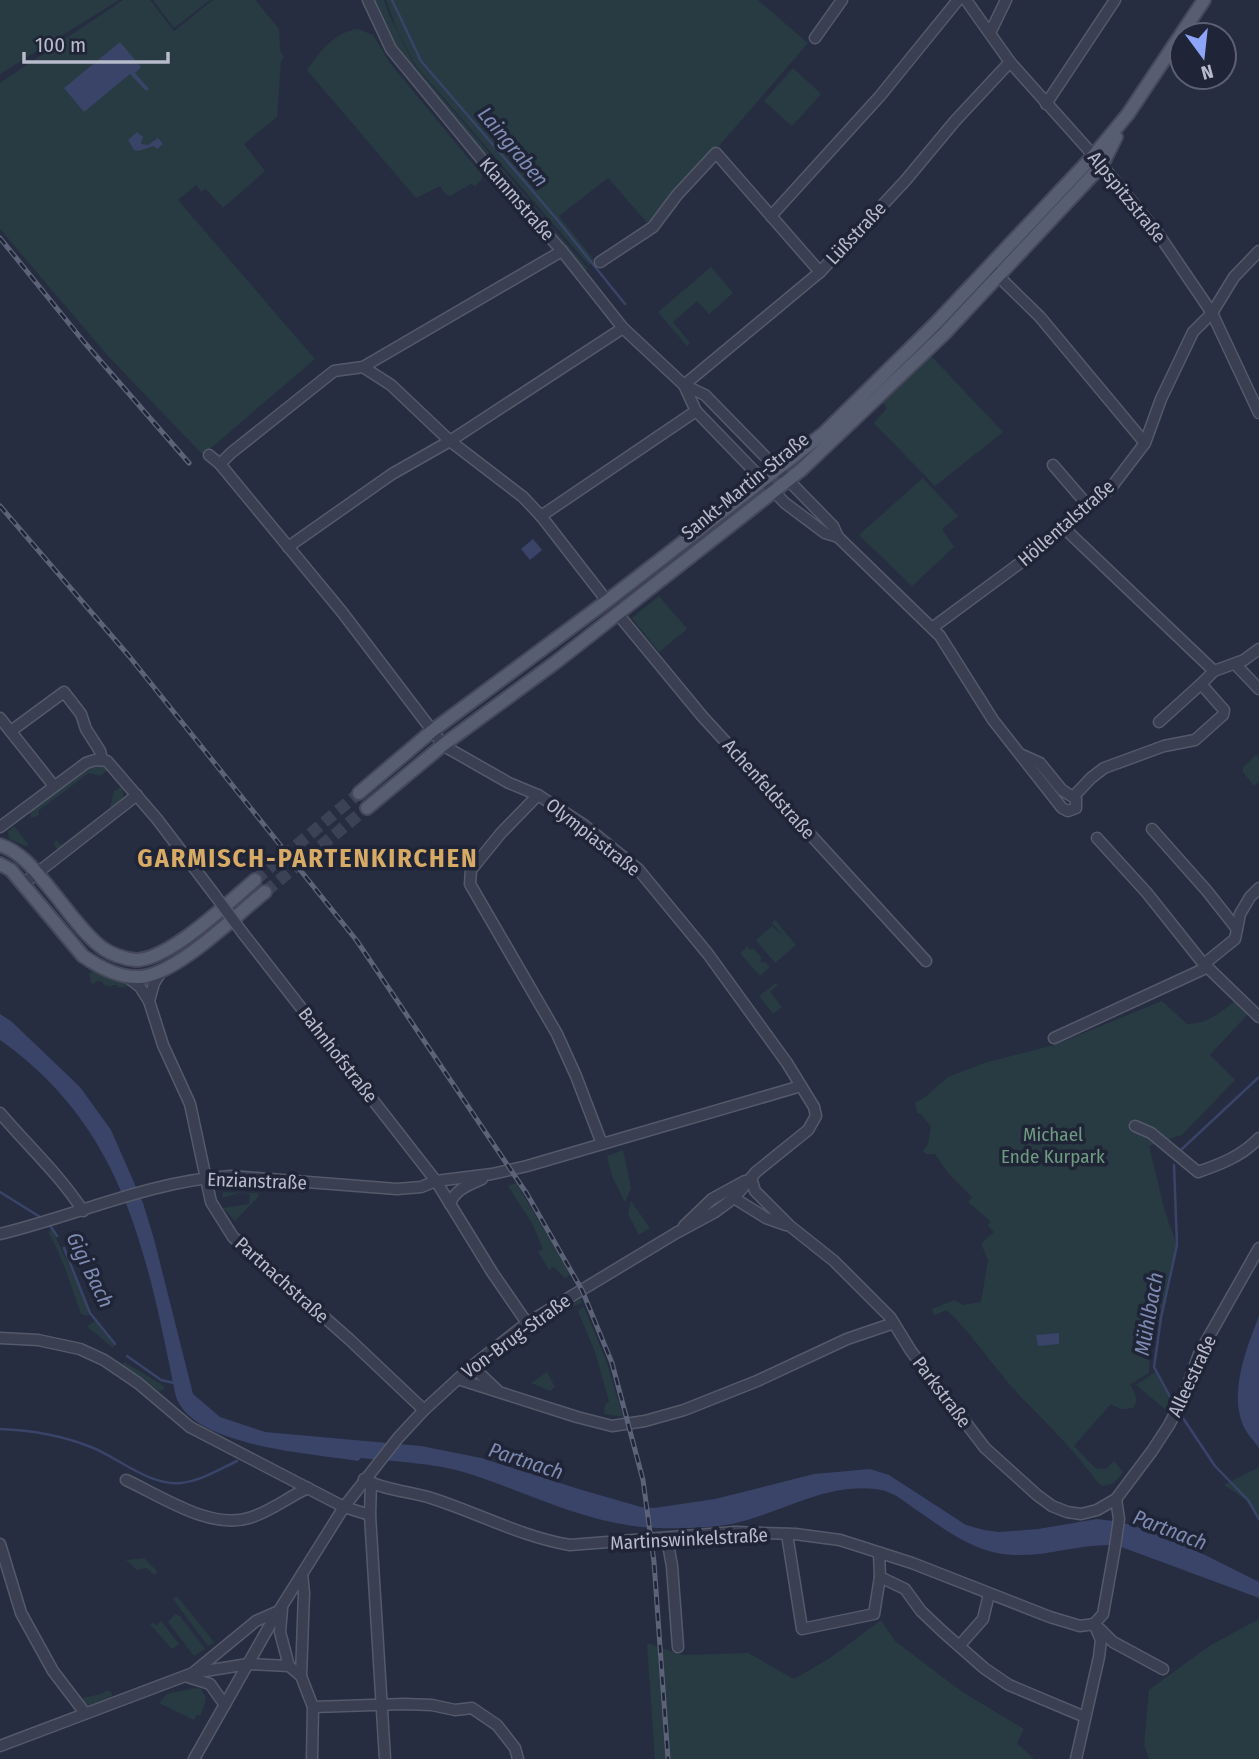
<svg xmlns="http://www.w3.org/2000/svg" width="1259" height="1759" font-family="'Fira Sans Condensed',sans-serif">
	<rect width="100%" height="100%" fill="#262d41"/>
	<g fill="#283a42">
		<polygon points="0,0 119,0 0,74"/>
		<polygon points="123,0 150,0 174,31 213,0 255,0 279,29 280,51 284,57 281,61 277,117 244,144 265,171 223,208 206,189 201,192 196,185 178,200 315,359 203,455 108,356 0,229 0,83"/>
		<polygon points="153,0 210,0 174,28"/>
		<polygon points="374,0 384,0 389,15 415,66 588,269 583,272 490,164 394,45"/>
		<polygon points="386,0 758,0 808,43 650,226 608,178 559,216 594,260 589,265 416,66 398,32"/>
		<path d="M358,29l15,6 17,28 92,112v4l-7,7 -4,-2 -21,12 -5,-2 -5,-8 -24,12 -109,-128c13,-18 27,-38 51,-41z"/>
		<polygon points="793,68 821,94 792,126 764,101"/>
		<polygon points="711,267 733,293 709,314 697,301 673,322 690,343 687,346 658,312"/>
		<polygon points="931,356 1003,432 935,486 874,423 887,408 883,402"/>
		<polygon points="923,478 958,516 942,529 954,547 912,586 859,535"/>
		<polygon points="659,596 687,629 659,652 632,618"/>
		<polygon points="1256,755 1259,758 1259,781 1254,786 1243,772 1243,768"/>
		<polygon points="97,765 109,769 100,776 89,773 86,775 38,811 39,815 31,818 30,812 81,773"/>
		<polygon points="122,787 124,800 58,851 54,845 56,840 61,845 110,808 114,791"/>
		<polygon points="14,826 29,845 25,846 9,839 8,831"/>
		<polygon points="775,920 796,945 775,963 756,940 772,926 783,936 772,923"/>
		<polygon points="750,944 748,947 750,950 753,948 762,958 760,961 762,963 765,962 770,967 760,976 740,953"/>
		<polygon points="94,969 122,980 131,986 118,988 117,985 112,985 111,987 103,985 103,982 97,981 92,985 89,974"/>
		<polygon points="776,983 778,985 770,992 782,1007 773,1014 759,996"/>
		<path d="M1236,1000l12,14 -38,41 25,25 -53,55 -33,11 16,66 12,33 -16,73 -11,18 -1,37 -20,12h2l6,15 -3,7c-9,4 -15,2 -23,-3l-37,42 21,22 11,1 8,-8 9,11 -9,11 -11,3 -5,-3c-22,-31 -50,-58 -76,-85 -27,-28 -47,-61 -75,-88l-13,5 -2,-6 22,-9 9,5 18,-3 7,-42 -7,-16 13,-12 -6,-6 2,-5 -22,-19 4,-5 -24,-24 -13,-19h-9l-3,-3 5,-7 3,-17 -10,-13 -4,-1 -2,-11 9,-4 24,-21 39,-15 67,-17 108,-44 25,23c21,-1 32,-10 49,-24z"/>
		<polygon points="623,1150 631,1188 625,1202 612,1176 607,1156"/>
		<polygon points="516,1183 565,1264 570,1275 565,1278 554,1267 549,1270 538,1252 543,1249 533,1225 508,1186"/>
		<polygon points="223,1192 258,1193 259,1196 235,1221 223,1208 249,1204 250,1194 238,1193 222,1198"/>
		<polygon points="631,1201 650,1228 639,1235 628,1214"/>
		<path d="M52,1229l39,84 -4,3 -6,-2c-10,-28 -19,-59 -33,-82z"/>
		<polygon points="581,1298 582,1303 574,1306 523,1342 520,1340"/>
		<polygon points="584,1307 607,1363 623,1417 604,1414 605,1405 609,1401 595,1352 578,1311"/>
		<polygon points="95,1321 114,1345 113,1348 87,1326"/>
		<polygon points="124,1362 164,1386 164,1389 159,1391 137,1374 135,1376 122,1367"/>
		<polygon points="547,1372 555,1387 550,1391 531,1383"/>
		<polygon points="1155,1372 1172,1403 1171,1407 1166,1410 1136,1385"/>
		<polygon points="1259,1467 1259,1521 1246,1500 1224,1485"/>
		<polygon points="144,1558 158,1572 154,1575 147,1568 137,1570 126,1560"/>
		<polygon points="177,1596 214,1642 208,1646 173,1599"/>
		<polygon points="175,1614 180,1616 205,1649 194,1656 168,1622"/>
		<polygon points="1259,1619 1259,1759 1149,1759 1144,1745 1149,1690 1209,1646"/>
		<polygon points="881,1620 895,1641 961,1691 1024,1729 1017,1743 1034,1759 655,1759 647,1643 683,1655 748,1653 794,1679 830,1658"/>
		<polygon points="161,1621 179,1644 172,1649 150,1624 153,1622 156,1626"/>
		<polygon points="196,1688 201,1689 206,1698 201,1715 197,1715 194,1720 159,1703 167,1694"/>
		<polygon points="107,1690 111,1692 112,1696 87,1706 82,1700 82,1698 101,1694"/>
	</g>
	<g fill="#394468">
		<polygon points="120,42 141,67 135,73 149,89 146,91 130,74 84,112 64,88"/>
		<polygon points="137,132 143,137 141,144 148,145 158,138 163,144 157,149 154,146 138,151 134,150 128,140"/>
		<polygon points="533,539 542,550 530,560 521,549"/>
		<path d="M0,1014l11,7 69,66 31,43 32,73 11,36 39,155 27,23 45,15 156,14 60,12 101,32 59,17 13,1 61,-9 99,-25 56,-5 19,6 77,50 18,5 15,2 39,-3 59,-10 23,3 47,14 92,46v16l-143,-53c-50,-2 -91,23 -141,1 -19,-8 -37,-21 -54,-33 -16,-10 -26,-22 -46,-24 -50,-6 -96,25 -143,35 -24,4 -50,5 -74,4 -66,-2 -122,-32 -182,-52 -36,-13 -78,-14 -115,-18l-3,3c-46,-8 -164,-14 -182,-64 -29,-141 -50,-268 -176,-357z"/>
		<path d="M1259,1316v132c-5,-7 -13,-15 -16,-23 -14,-34 4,-78 16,-109z"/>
		<polygon points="1059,1333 1059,1344 1038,1346 1036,1335"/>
	</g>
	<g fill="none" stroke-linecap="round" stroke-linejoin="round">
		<g stroke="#394468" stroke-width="2.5">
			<polyline points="392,0 421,61 555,217 625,304"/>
			<polyline points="1182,1149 1259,1077"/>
			<polyline points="1174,1165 1177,1245 1161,1318 1154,1367 1175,1406"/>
			<polyline points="0,1192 45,1220"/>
			<polyline points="49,1224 57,1236"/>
			<polyline points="64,1248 90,1313 115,1344"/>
			<polyline points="127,1356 161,1380 174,1383"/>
			<polyline points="1179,1412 1215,1466 1248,1500 1259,1519"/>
			<path d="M0,1429c30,1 63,7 91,18 28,11 58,39 90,36 20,-2 39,-14 56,-22"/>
		</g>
		<g stroke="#3c4256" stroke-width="12" stroke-dasharray="12 6" stroke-linecap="butt">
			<polyline points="255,880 359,793"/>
			<polyline points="265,892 367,808"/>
		</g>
		<g stroke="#555a6b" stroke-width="13">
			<g id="minor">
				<polyline points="368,0 391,49 497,178 562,251 623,328 684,385 705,395 833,526 838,537 940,636 993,720 1062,808 1068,811 1076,808 1076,799 1062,790 1040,763 1020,754"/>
				<polyline points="966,0 1010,62 1102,165 1157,232 1212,313 1259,413"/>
				<polyline points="990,33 1006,0"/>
				<polyline points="815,38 842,0"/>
				<polyline points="1046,104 1115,0"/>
				<polyline points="771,216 880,96 958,0"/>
				<polyline points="600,262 653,227 677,195 716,153 820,272"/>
				<polyline points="993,271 1040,317 1145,443"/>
				<polyline points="363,367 391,385 450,441 523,497 541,516 607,601"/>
				<polyline points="684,385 820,272 905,181 955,121 1010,62"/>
				<polyline points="684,385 696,411 785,503 825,533 838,537"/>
				<polyline points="209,455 220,464"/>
				<polyline points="1053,465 1084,501 1086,508"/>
				<polyline points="541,516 696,411"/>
				<polyline points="1064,528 1214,671"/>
				<polyline points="288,547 392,474 450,441 623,328"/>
				<polyline points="617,613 702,716 926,961"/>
				<polyline points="932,628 1035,552 1110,489 1145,443 1161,399 1193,332 1212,313 1234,277 1259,251"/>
				<polyline points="1235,664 1259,689"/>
				<polyline points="0,718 54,786"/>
				<polyline points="1159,722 1201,684"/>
				<polyline points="11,731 64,692 81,714 86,729 100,751 102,759"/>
				<polyline points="538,795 501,833 471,870 470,884 557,1034 576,1076 602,1144"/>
				<polyline points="1074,796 1091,778 1104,768 1164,746 1195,740 1223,715 1224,710 1201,684 1214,671 1244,660 1259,649"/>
				<polyline points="0,827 86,763 95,760 107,761 157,819 214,894"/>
				<polyline points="1152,829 1207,891 1237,929"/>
				<polyline points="1097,838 1147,893 1202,962 1259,1017"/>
				<polyline points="23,884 137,795"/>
				<polyline points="242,932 436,1181 492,1272 527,1323"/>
				<polyline points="1204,964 1235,939 1240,914 1250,897 1259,888"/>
				<polyline points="126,976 140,987 149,1001 163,1045 190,1104 211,1202 233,1237 349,1339 424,1410"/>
				<polyline points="149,1001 154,983 161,972"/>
				<polyline points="1054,1038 1208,967"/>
				<path d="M0,1113c28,33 60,62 83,98"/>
				<path d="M1135,1126l16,7 47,39c23,-8 44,-16 61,-34"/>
				<polyline points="751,1178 755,1191 790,1226 834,1261 890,1317 911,1351 985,1448 1037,1495 1052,1506 1067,1512 1081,1514 1097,1510 1116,1499 1152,1451 1169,1425 1184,1396 1199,1354 1259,1248"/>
				<polyline points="734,1198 766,1218 786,1225"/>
				<path d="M450,1204c5,-15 19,-19 32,-25"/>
				<polyline points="684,1226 712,1199 745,1181"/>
				<path d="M0,1234c78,-19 150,-53 230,-58l167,13 24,-2 15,-6 56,-7 35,-8 274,-80"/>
				<polyline points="0,1338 38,1340 80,1349 104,1360 138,1383 190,1427 344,1507 370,1515"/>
				<polyline points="472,1366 497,1390"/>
				<polyline points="458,1379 577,1417 612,1426 645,1421 684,1410 757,1381 847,1339 894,1323"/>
				<path d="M364,1479c16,10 47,13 67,19 47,15 91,39 139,47l165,-13 60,2 45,6 72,23 138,54 30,9 14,-2"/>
				<path d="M126,1480c35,16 84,50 123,38 21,-6 39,-21 59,-30"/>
				<polyline points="371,1483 370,1515 385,1759"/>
				<polyline points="787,1534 802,1629 874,1614 880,1577"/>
				<polyline points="667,1539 672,1566 678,1647"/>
				<polyline points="0,1544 21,1613 53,1671 85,1713"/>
				<polyline points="879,1553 880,1577 905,1589 921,1611 942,1631 984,1668 1009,1685 1085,1717"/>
				<polyline points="302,1574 304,1593 301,1676 313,1707 312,1759"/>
				<polyline points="282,1609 280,1632 289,1666"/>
				<polyline points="1094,1624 1103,1614 1115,1547 1119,1519 1116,1499"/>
				<polyline points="1100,1629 1113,1642 1163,1669"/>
				<polyline points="959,1646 983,1619 989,1594"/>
				<polyline points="194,1672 256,1621 279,1611"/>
				<polyline points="188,1677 210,1684 225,1705"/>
				<polyline points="313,1707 404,1704 432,1705 455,1710 472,1708 497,1725 515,1748 518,1759"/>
				<polyline points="0,1746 193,1673 248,1664 289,1666 301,1676"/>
				<polyline points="194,1759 270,1625 344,1507 398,1438 424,1410 472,1366 527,1323 676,1233 715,1212 734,1198 756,1172 808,1130 816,1116 814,1107 787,1063 708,954 638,869 584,825 538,795 509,783 444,746 342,612 220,464 231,453 334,371 363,367 562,251"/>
				<polyline points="1076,1759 1099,1657 1101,1640 1094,1624"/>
			</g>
		</g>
		<g stroke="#44485a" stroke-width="16">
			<g id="major">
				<polyline points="359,793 432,731 607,601 824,433 935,324 1094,155 1128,114 1204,0"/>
				<polyline points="367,808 443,745 556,662 801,470 944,334 1102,165 1116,137"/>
				<path d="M0,845c22,7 37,28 51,45 16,19 31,42 50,57 9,7 23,12 35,13 33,0 93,-58 119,-80"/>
				<path d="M0,864l11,6 72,86c16,11 36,22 56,21 36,-1 97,-62 126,-85"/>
			</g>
		</g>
		<use href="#minor" stroke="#3a3f51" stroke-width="10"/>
		<use href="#major" stroke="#585e71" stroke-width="12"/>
		<g stroke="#5c6378" stroke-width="5">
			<g id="rail">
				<polyline points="0,238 84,342 189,463"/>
				<polyline points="0,506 129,656 357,941 527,1194 582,1290 612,1363 643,1480 654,1562 668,1759"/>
			</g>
		</g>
		<use href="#rail" stroke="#1f2436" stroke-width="2.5" stroke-dasharray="8" stroke-linecap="butt"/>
		<g stroke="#555a6b" stroke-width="13" stroke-linecap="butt">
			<polyline id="minor-bridge" points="214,894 242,932"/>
		</g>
		<use href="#minor-bridge" stroke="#3a3f51" stroke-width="10"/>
	</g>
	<g text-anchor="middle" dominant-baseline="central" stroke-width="7" stroke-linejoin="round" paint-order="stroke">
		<g font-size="19" fill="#b7bbcb" stroke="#1f2436">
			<text transform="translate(1127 197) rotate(51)">Alpspitzstraße</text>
			<text transform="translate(517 199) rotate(49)">Klammstraße</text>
			<text transform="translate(856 233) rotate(-47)">Lüßstraße</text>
			<text transform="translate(745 486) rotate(-39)">Sankt-Martin-Straße</text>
			<text transform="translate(1066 523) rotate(-41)">Höllentalstraße</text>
			<text transform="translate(769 789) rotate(48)">Achenfeldstraße</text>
			<text transform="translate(593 837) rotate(38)">Olympiastraße</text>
			<text transform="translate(338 1055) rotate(52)">Bahnhofstraße</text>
			<text transform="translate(257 1181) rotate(2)">Enzianstraße</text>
			<text transform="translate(282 1280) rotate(42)">Partnachstraße</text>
			<text transform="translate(516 1336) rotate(-36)">Von-Brug-Straße</text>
			<text transform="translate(1192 1376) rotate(-65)">Alleestraße</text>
			<text transform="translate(942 1392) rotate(53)">Parkstraße</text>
			<text transform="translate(689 1539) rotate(-3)">Martinswinkelstraße</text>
		</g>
		<g font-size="19" fill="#6e9c81" stroke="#1f2436">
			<text x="1053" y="1134">Michael<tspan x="1053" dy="22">Ende Kurpark</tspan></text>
		</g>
		<g font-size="21" font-style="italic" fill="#7e8bb2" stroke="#1f2436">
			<text transform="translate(513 147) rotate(50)">Laingraben</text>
			<text transform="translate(90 1270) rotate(64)">Gigi Bach</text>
			<text transform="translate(1149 1314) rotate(-80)">Mühlbach</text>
			<text transform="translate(526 1461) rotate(18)">Partnach</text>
			<text transform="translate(1170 1530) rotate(21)">Partnach</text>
		</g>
		<g font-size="26" font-weight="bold" letter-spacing="2" fill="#d7ab66" stroke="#1f2436">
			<text x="308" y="858">GARMISCH-PARTENKIRCHEN</text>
		</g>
	</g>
	<g transform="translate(1203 56) rotate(165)"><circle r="33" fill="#1f2436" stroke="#5c6072" stroke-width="2"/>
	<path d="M0-5L12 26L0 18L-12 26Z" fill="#8ea4f9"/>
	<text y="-10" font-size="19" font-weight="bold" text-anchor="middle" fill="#b7bbcb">N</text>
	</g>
	<path d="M24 52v10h144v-10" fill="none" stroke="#b7bbcb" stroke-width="3.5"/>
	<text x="35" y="52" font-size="21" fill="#b7bbcb" stroke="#1f2436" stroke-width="5" paint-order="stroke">100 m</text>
</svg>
